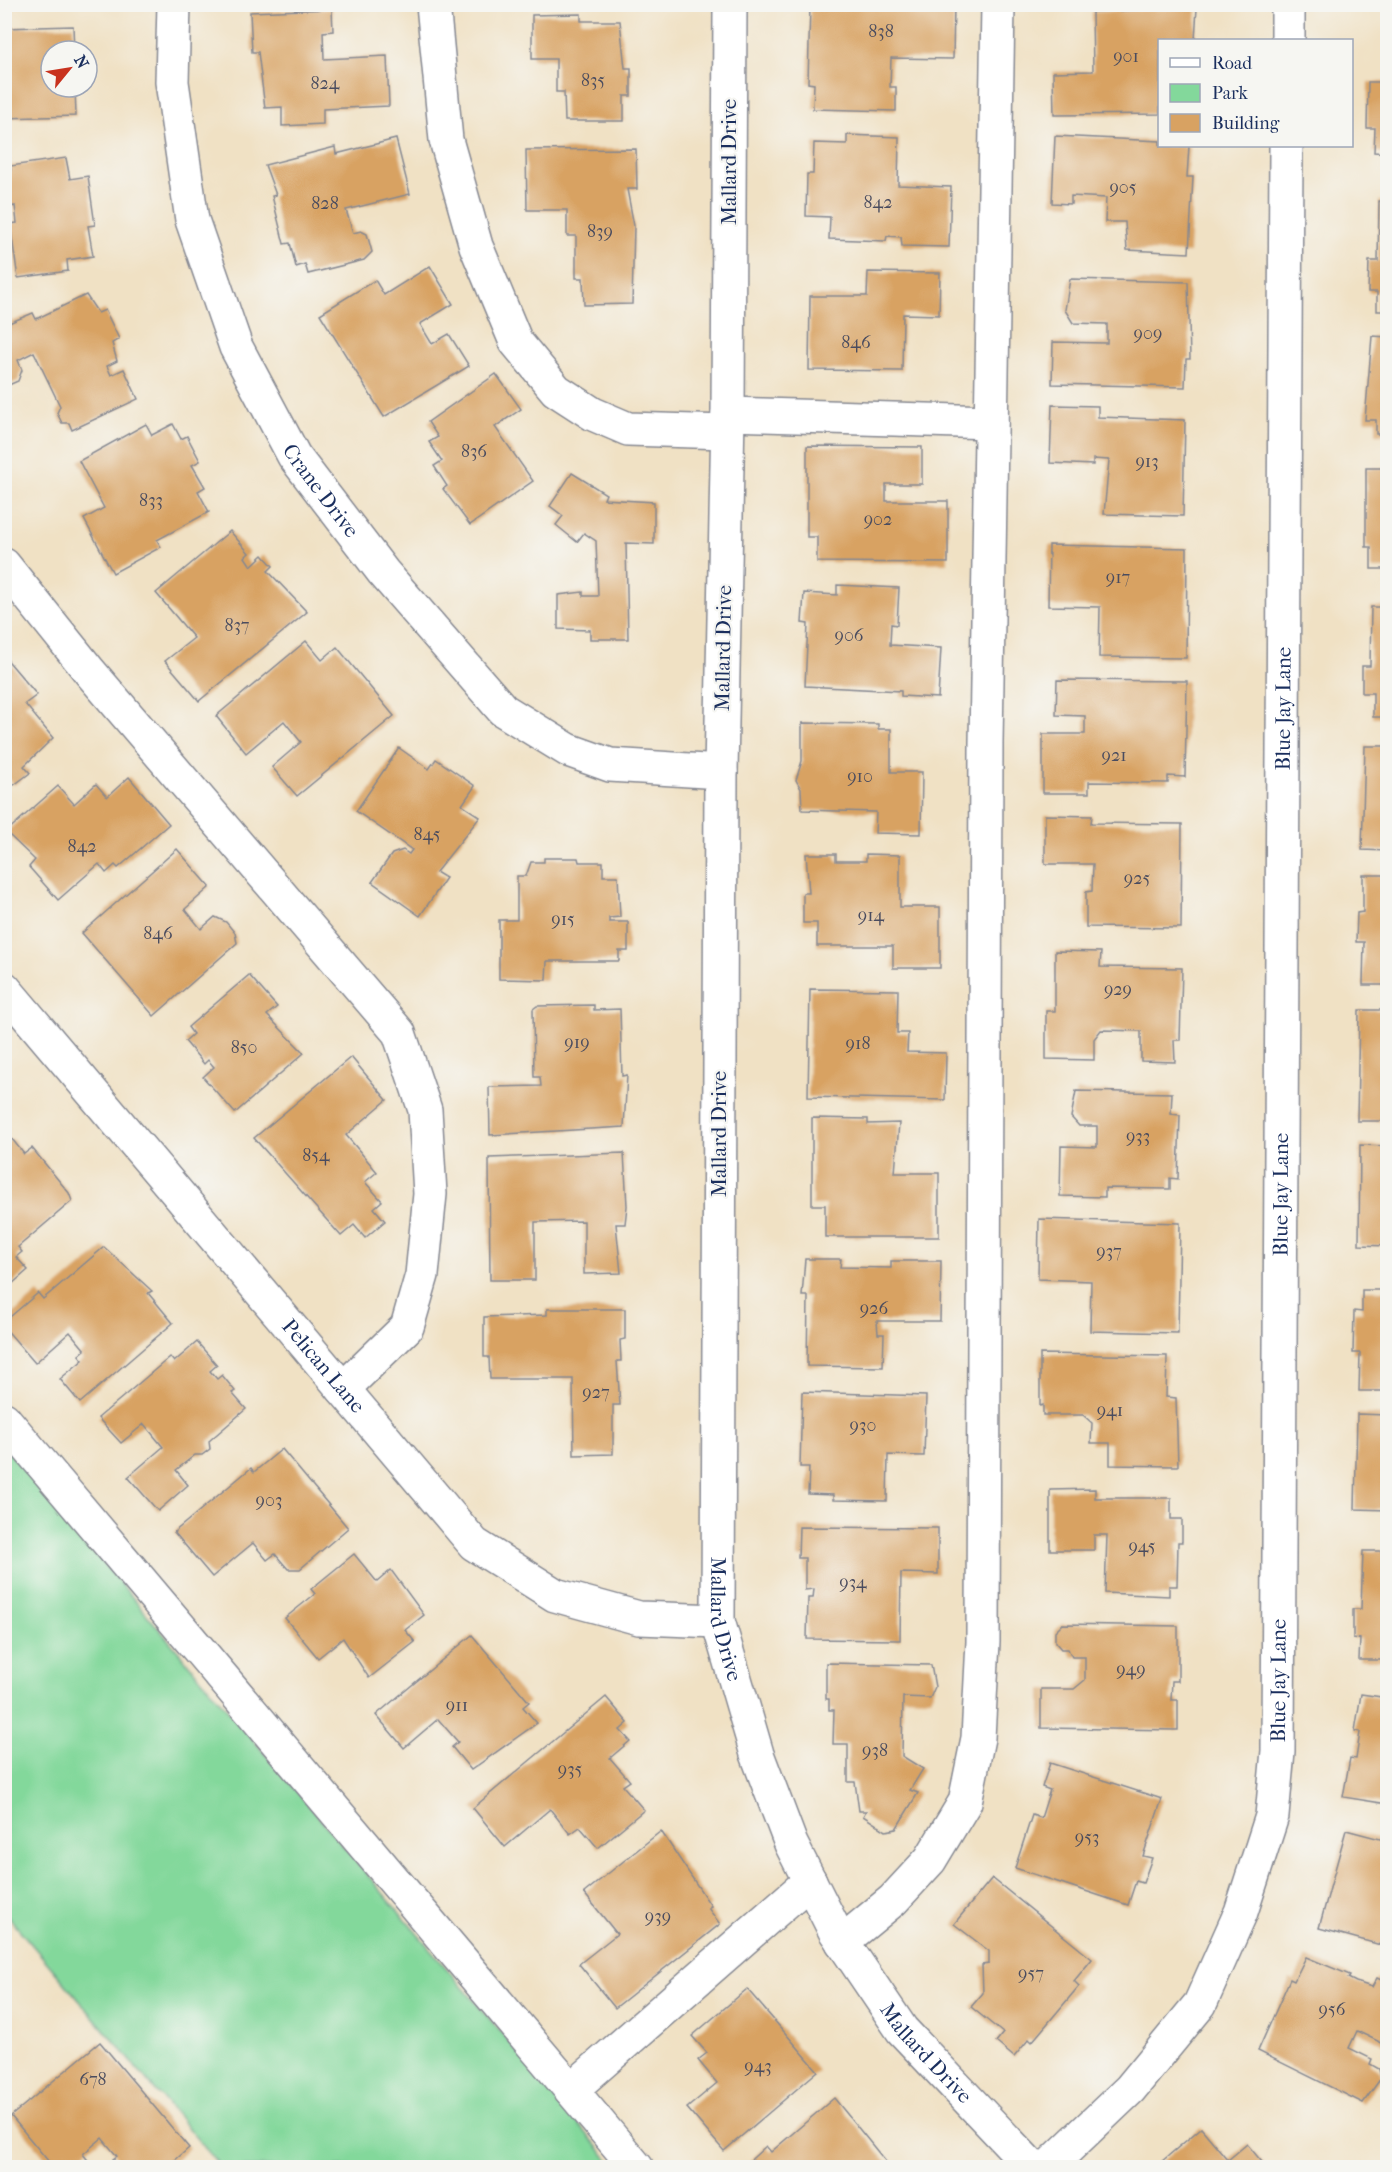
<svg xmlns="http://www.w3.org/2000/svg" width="1392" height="2172" font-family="'IM FELL French Canon',serif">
	<rect width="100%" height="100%" fill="#f6f6f2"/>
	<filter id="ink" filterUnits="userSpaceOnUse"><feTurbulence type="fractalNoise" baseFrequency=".0167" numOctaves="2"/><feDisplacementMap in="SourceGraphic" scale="12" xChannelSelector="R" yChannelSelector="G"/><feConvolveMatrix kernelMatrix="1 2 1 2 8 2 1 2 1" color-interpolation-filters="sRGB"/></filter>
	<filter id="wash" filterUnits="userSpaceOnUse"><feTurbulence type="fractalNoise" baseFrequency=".008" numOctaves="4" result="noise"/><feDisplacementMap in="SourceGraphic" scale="24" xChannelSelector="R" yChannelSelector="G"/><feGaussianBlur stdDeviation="1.35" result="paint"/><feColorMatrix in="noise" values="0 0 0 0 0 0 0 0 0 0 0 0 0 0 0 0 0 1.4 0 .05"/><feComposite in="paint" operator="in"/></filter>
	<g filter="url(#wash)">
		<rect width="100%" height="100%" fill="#f0e1c4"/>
		<polygon fill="#83d89b" stroke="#4f847c" stroke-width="1.5" points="4,1446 615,2167 221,2167 5,1913"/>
		<g id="blocks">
			<g fill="#d8a262">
				<polygon points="810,4 954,4 953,59 891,58 890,87 896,87 896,111 813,109 814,84 808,83"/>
				<polygon points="1197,8 1195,40 1160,40 1160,114 1054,115 1053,72 1093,71 1092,12"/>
				<polygon points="332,9 333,31 323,32 324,59 387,56 389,106 323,109 323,124 282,126 282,107 265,108 258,52 252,52 250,12"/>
				<polygon points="581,14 581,21 620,21 625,68 631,68 631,96 624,96 624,121 565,121 564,92 556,92 556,59 532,59 532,15"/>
				<polygon points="73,26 74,51 51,51 51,87 75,87 76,116 4,118 4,28"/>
				<polygon points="1368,82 1388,82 1388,153 1374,152 1375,128 1367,128"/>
				<polygon points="847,135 899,137 898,185 951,187 949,247 902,246 901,237 887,236 886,241 829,239 830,217 806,216 807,174 813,174 814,143 847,144"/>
				<polygon points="1055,136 1160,141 1160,146 1189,146 1187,177 1193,177 1189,253 1127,250 1125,222 1105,222 1106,198 1071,196 1071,204 1052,203"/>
				<polygon points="396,139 410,194 346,210 353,233 361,231 367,234 372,252 364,260 308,274 305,264 296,267 290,243 284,244 272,196 276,195 265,165 335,147 336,154"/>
				<polygon points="636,149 637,189 627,189 634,226 632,304 584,305 583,278 576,278 576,236 567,236 567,210 527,210 526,150"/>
				<polygon points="66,158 70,179 88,176 95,225 88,226 93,256 67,260 68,271 18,278 10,224 17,223 15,206 4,208 4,171 11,170 10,166"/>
				<polygon points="1379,201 1388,201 1388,311 1377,311 1377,292 1368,292 1369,261 1378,261"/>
				<polygon points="430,266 453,304 420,324 432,344 449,334 469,366 384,417 320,314 375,280 384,295"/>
				<polygon points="868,272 940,273 939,315 903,314 902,371 809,370 810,296 867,296"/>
				<polygon points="1070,279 1188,282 1190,359 1186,359 1185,387 1052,384 1053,342 1107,343 1107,324 1073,323 1065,310"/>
				<polygon points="86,295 98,313 105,310 119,339 112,343 117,361 107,366 111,375 124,369 138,399 72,430 69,423 62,423 57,413 60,406 34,352 18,360 22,370 18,381 4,387 4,325 33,313 36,319"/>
				<polygon points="1372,336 1388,337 1388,434 1376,434 1376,420 1365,420"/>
				<polygon points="496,374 521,409 495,427 533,481 470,525 443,489 447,486 434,466 442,461 429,442 438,437 428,422"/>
				<polygon points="1052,405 1098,406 1098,417 1185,420 1183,516 1104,514 1109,460 1093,459 1093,465 1050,463"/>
				<polygon points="146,424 152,435 173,424 181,439 187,436 200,461 192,465 205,487 198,491 209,512 157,540 161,547 113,573 84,519 104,508 79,461"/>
				<polygon points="807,446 922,447 922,484 886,484 886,501 948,501 948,563 817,562 817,537 807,537"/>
				<polygon points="1366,468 1388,468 1388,569 1371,569 1371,547 1366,547"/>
				<polygon points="572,473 606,494 604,499 654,502 654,544 626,543 628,639 590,639 590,630 558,629 558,595 583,592 583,596 598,596 596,541 584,533 577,542 556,525 563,516 550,506"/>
				<polygon points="230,531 249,553 245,557 251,566 263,555 273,566 268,571 307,612 199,701 165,661 194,638 156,593"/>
				<polygon points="1049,545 1187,548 1186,658 1099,657 1100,607 1048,606"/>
				<polygon points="837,585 899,588 897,625 891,624 890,645 941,648 938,698 901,696 901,691 805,686 808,624 802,623 804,593 837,595"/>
				<polygon points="1371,607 1388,607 1388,717 1373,717 1373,693 1362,693 1362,666 1370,666"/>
				<polygon points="306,641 322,660 337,647 394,716 297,796 272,767 301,742 284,721 246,753 216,716"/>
				<polygon points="4,656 37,695 25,704 53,738 24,766 30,773 14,785 8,779 4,781"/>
				<polygon points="1057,680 1187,681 1185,777 1168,776 1168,783 1089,782 1089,793 1043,793 1043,734 1085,734 1085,716 1056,715"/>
				<polygon points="802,723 878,724 878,729 891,729 891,772 922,772 921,834 875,833 876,812 802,810 801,789 796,780 802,761"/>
				<polygon points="1365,746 1388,746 1388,851 1362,850"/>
				<polygon points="399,748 429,769 436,759 475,786 462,805 480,817 436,872 446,878 420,916 372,882 392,854 403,850 409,854 412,850 356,811"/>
				<polygon points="129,777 169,824 118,868 115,865 106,873 99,864 58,900 29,867 35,860 6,832 58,786 74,804 96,784 107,797"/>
				<polygon points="1045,815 1092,816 1091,823 1182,824 1181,928 1086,927 1086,892 1092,891 1093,864 1045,864"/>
				<polygon points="177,849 210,887 185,909 201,929 215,917 226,922 235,933 237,943 154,1016 82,933"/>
				<polygon points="806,854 836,854 836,861 866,861 866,854 900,855 900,907 940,907 940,968 893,968 893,946 817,946 817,923 803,923 803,893 809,893"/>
				<polygon points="544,858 578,858 579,862 603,862 603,876 618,876 620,917 609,918 609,922 628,922 628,951 619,951 619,961 547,961 546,980 499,979 499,920 517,920 517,876 526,876 531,862 544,862"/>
				<polygon points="1363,875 1388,875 1388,985 1363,985 1364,942 1356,942 1357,913 1363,912"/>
				<polygon points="1055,951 1101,952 1100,967 1182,968 1180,1040 1174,1040 1175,1062 1141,1061 1141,1031 1101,1030 1094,1039 1094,1060 1046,1059 1046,1011 1055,1011"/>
				<polygon points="249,975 277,1007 267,1015 304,1053 235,1113 203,1077 214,1067 208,1060 204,1064 185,1041 193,1034 188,1027"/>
				<polygon points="810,989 898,990 897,1033 908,1033 907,1052 946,1053 945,1100 808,1097"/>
				<polygon points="594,1005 594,1010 620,1009 622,1076 627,1075 624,1127 490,1135 489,1087 541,1086 540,1077 534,1077 533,1009 537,1006"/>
				<polygon points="1359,1010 1388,1010 1388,1121 1357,1121"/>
				<polygon points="351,1057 387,1100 346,1135 377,1172 365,1182 382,1201 374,1208 385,1221 365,1238 354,1225 341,1236 254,1138"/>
				<polygon points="1076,1091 1172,1093 1171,1114 1180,1115 1178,1179 1170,1178 1170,1189 1105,1188 1105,1197 1060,1196 1061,1146 1097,1147 1097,1126 1079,1126 1071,1117"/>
				<polygon points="812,1118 868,1119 868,1124 899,1123 895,1173 939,1173 939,1237 825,1237 825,1205 812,1205"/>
				<polygon points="12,1139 24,1154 32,1148 69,1193 72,1201 18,1247 22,1252 16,1257 28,1270 4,1291 4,1145"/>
				<polygon points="1360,1145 1388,1146 1388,1246 1359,1245"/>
				<polygon points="624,1153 627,1206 625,1224 616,1224 621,1273 584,1274 584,1221 535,1222 535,1280 490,1280 489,1158"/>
				<polygon points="1039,1219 1180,1223 1178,1333 1090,1331 1091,1281 1038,1279"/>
				<polygon points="104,1247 152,1291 148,1293 173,1323 80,1403 60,1379 83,1360 79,1355 85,1350 70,1332 35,1363 4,1327 4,1322 38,1293 43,1299"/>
				<polygon points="805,1259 841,1259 840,1267 891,1268 891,1261 941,1261 940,1321 877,1321 878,1334 884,1334 883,1367 807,1366 808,1296 802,1296"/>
				<polygon points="1362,1290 1388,1290 1388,1391 1359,1391 1360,1353 1353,1353 1354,1311 1362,1312"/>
				<polygon points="547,1309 625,1309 625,1339 620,1340 621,1361 617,1361 620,1405 613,1405 613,1454 574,1455 573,1379 490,1379 489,1357 484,1357 484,1317 547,1315"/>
				<polygon points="197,1342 217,1365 210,1371 217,1379 222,1375 235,1391 232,1393 246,1409 209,1441 210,1449 202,1455 195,1455 176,1470 188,1485 158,1511 128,1477 163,1447 144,1424 121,1443 98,1418 170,1357 174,1362"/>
				<polygon points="1040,1354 1167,1356 1166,1397 1176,1398 1178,1466 1110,1465 1110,1443 1091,1443 1092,1423 1083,1415 1043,1415 1043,1405 1040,1406"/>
				<polygon points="802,1392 926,1396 924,1456 888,1455 887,1501 833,1500 833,1495 808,1494 809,1467 800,1467"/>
				<polygon points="1357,1414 1388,1415 1388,1510 1355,1509"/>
				<polygon points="282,1449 348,1528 300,1569 288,1569 275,1554 267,1560 253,1543 212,1577 174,1532 251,1468 254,1472"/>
				<polygon points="1095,1489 1095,1498 1171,1498 1171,1519 1182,1519 1182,1542 1178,1542 1177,1586 1169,1586 1169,1596 1105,1593 1107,1535 1094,1535 1094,1550 1050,1550 1050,1490"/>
				<polygon points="799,1527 938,1528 938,1574 901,1573 900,1640 807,1639 808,1598 813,1598 814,1589 805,1590 805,1558 798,1558"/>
				<polygon points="1363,1551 1388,1551 1388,1660 1359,1660 1360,1639 1353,1638 1353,1609 1361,1609"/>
				<polygon points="354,1554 377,1582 391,1570 424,1615 405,1630 415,1642 369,1678 343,1638 318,1658 285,1618 315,1594 311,1589"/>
				<polygon points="1062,1624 1178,1626 1178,1681 1172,1681 1171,1700 1178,1700 1178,1730 1041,1728 1041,1689 1074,1689 1085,1680 1085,1657 1072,1657 1068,1649 1061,1649 1055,1642 1055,1631"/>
				<polygon points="472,1635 529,1702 523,1707 537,1723 471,1770 452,1747 458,1742 438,1719 404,1748 376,1715"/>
				<polygon points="826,1663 931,1665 935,1687 930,1698 903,1697 902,1756 923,1769 910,1790 918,1793 896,1829 886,1831 863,1816 866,1811 859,1811 855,1782 848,1782 848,1744 833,1744 834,1710 829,1710 829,1699 826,1699"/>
				<polygon points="1361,1694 1388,1698 1388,1804 1343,1797 1350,1758 1356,1759 1360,1732 1355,1731"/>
				<polygon points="606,1697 628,1723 620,1730 630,1741 610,1758 630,1781 623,1786 644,1810 598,1848 580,1827 570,1834 550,1809 505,1847 473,1808"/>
				<polygon points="1050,1763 1162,1799 1143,1856 1152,1858 1143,1883 1136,1881 1128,1905 1015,1868 1032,1815 1041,1818 1050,1790 1042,1787"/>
				<polygon points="1346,1830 1388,1841 1388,1947 1319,1928"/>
				<polygon points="661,1831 711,1906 708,1908 720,1924 615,2008 579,1964 617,1934 584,1893"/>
				<polygon points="992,1878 1092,1959 1074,1981 1079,1986 1032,2042 1029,2039 1014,2057 996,2042 1003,2033 971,2007 983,1993 982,1965 989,1964 989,1951 954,1924"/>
				<polygon points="1306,1957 1350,1975 1348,1978 1356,1982 1372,1987 1377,1978 1388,1983 1388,2046 1357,2031 1349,2048 1372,2059 1370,2064 1379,2069 1381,2078 1363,2103 1258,2051 1290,1979 1294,1981"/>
				<polygon points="747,1989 818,2071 724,2151 687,2108 717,2083 698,2060 707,2053 692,2036"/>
				<polygon points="100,2042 189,2148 166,2168 120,2168 113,2159 117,2156 102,2138 83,2154 94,2168 54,2168 11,2116"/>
				<polygon points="834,2098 891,2168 742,2168 766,2146 771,2152"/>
				<polygon points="1201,2128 1228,2160 1247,2144 1267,2168 1154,2168"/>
			</g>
		</g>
	</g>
	<g filter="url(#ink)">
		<use href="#blocks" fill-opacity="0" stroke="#868891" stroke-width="1.5"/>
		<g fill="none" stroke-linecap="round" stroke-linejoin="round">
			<g stroke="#868891" stroke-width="36">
				<g id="minor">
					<path id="s1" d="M174,4l-2,78 20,138 44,127 58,109 89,116 120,138 65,40 42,15 111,7"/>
					<polyline points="433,4 446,140 476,246 516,342 556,390 593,414 628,429 727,432"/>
					<path id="s2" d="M730,4l-2,410 -7,358 -3,849 39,133 34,90 44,87 67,99 131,138"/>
					<polyline points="1288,40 1288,4"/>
					<polyline points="728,414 991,422"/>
					<polyline points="4,565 90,672 399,1033 425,1110 430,1194 422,1275 407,1327 343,1389"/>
					<path id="s3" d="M4,988l470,556 81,51 84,23 79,3"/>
					<polyline points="4,1419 637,2168"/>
					<polyline points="842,1942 893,1900 930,1860 965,1802 978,1738 983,1642 986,743 998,4"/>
					<polyline points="571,2090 810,1881"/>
					<path id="s4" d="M1047,2168l83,-79 70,-85 41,-92 31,-96 6,-65 8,-1605"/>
				</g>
			</g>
			<use href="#minor" stroke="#fff" stroke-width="33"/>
		</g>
	</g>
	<g text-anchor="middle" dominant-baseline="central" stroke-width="4.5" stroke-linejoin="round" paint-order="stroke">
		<g font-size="18" fill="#4a4c5f">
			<text x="881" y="31">838</text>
			<text x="1126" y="56">901</text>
			<text x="593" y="80">835</text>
			<text x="325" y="83">824</text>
			<text x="1123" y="187">905</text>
			<text x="878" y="202">842</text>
			<text x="325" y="203">828</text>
			<text x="600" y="231">839</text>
			<text x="1148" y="333">909</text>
			<text x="856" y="342">846</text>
			<text x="474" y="451">836</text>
			<text x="1147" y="461">913</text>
			<text x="151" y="500">833</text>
			<text x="878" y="519">902</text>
			<text x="1118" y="577">917</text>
			<text x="237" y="625">837</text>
			<text x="849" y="635">906</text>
			<text x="1114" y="755">921</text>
			<text x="860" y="776">910</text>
			<text x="427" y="834">845</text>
			<text x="82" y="846">842</text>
			<text x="1137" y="878">925</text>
			<text x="871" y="915">914</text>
			<text x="563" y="919">915</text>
			<text x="158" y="933">846</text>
			<text x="1118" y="989">929</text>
			<text x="577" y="1042">919</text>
			<text x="858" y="1043">918</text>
			<text x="244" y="1047">850</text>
			<text x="1138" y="1136">933</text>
			<text x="316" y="1155">854</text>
			<text x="1109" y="1251">937</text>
			<text x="874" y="1308">926</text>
			<text x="596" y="1392">927</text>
			<text x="1110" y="1410">941</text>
			<text x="863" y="1425">930</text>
			<text x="269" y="1500">903</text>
			<text x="1142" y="1546">945</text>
			<text x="853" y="1582">934</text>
			<text x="1131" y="1669">949</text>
			<text x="457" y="1705">911</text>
			<text x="875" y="1750">938</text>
			<text x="570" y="1769">935</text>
			<text x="1087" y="1837">953</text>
			<text x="658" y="1916">939</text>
			<text x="1031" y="1973">957</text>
			<text x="1332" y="2009">956</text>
			<text x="758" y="2066">943</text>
			<text x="93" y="2079">678</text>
		</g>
		<g font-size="21" fill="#1b2f5e" stroke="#f6f6f2">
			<text transform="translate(729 162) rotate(-90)">Mallard Drive</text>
			<text stroke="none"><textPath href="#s1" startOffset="519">Crane Drive</textPath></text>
			<text transform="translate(723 648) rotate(-89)">Mallard Drive</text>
			<text stroke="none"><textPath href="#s4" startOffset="1534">Blue Jay Lane</textPath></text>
			<text transform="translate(719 1134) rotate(-90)">Mallard Drive</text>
			<text stroke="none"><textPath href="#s4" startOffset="1048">Blue Jay Lane</textPath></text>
			<text stroke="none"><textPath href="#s3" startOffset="495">Pelican Lane</textPath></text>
			<text stroke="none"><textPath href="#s2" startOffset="1616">Mallard Drive</textPath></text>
			<text stroke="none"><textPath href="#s4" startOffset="562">Blue Jay Lane</textPath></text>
			<text stroke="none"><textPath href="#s2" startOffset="2102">Mallard Drive</textPath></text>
		</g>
	</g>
	<rect width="1392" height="2172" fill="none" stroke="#f6f6f2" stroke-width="24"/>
	<rect x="1158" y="39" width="195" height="108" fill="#f6f6f2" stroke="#9ea6b7" stroke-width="1.5"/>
	<rect x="1170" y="58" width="30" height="9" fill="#ffffff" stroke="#9ea6b7" stroke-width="1.5"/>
	<text x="1212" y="69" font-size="18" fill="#1b2f5e">Road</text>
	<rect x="1170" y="84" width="30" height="18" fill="#83d89b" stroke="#9ea6b7" stroke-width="1.5"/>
	<text x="1212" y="99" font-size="18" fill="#1b2f5e">Park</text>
	<rect x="1170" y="114" width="30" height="18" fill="#d8a262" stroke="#9ea6b7" stroke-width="1.5"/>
	<text x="1212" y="129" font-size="18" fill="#1b2f5e">Building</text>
	<g transform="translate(69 69) rotate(60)"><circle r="28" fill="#f6f6f2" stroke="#9ea6b7" stroke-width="1.5"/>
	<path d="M0-4.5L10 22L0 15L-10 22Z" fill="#c8321e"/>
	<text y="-9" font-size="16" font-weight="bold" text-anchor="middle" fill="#1b2f5e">N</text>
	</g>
</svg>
